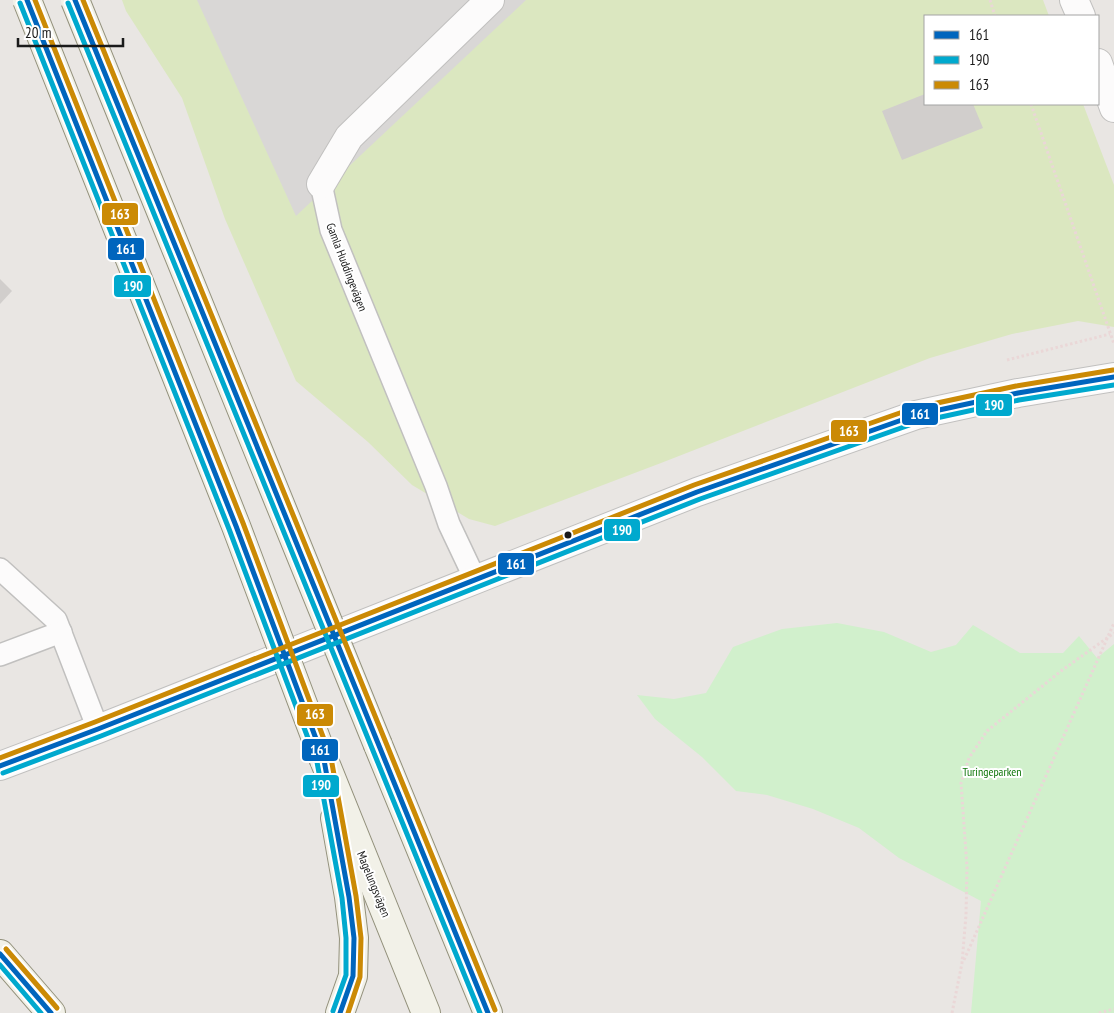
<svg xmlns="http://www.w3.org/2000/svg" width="1114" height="1013" font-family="'PT Sans Narrow',sans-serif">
	<rect width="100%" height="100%" fill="#e9e6e3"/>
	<polygon fill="#dbe7c0" points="122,0 1043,0 1049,16 925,16 925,104 1083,104 1114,185 1114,327 1078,321 1012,334 930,358 661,463 495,526 469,519 412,485 368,442 296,381 225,219 182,98 126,11"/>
	<polygon fill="#d1f0cc" points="837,623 884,632 931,652 956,645 973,625 1020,653 1063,653 1079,636 1097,658 1114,644 1114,1013 971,1013 981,901 899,858 859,828 813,809 767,795 736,791 702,757 655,719 637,695 674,699 706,693 733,647 782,629"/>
	<polygon fill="#d9d7d6" points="197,0 526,0 296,216"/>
	<g fill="#d1cecc">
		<polygon points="925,94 925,104 973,104 983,128 902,160 882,111"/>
		<polygon points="0,279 12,291 0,304"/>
	</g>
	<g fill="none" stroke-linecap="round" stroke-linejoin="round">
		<g stroke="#c1c0bf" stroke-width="24">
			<g id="service">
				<polyline points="321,184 331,230 436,486 449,524 475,579"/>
				<polyline points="0,569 56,620 98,729"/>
				<polyline points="0,655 61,632"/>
			</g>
		</g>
		<g stroke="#c1c0bf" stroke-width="30">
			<g id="minor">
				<polyline points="1074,0 1081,16"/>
				<polyline points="1098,63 1114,108"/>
				<polyline points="321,184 349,137 490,0"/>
			</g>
		</g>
		<g stroke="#c1c0bf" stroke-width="30">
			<polyline id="tertiary" points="0,766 98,729 697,492 916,415 1018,393 1114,377"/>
		</g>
		<g stroke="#93917c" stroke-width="30">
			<g id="secondary">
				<polyline points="378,745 488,1013"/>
				<polyline points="324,760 426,1013"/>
				<polyline points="335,818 349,897 354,938 353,976 340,1013"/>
				<polyline points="0,954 51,1013"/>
			</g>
		</g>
		<g stroke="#ead7d7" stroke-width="3" stroke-dasharray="2.5 2.5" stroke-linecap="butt">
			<polyline points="990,0 995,16"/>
			<polyline points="1031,104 1114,344"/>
			<polyline points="1007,360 1110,334"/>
			<polyline points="964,960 1114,623"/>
			<polyline points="952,1013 962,963 966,915 967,867 961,783 969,758 987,731 1061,671 1114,633"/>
			<polyline points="1099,1013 1114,1009"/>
		</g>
		<use href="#service" stroke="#fcfbfb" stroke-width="21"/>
		<use href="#minor" stroke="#fcfbfb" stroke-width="28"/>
		<use href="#tertiary" stroke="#fcfbfb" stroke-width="28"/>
		<use href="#secondary" stroke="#f2f1e8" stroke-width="28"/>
		<g stroke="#93917c" stroke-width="30" stroke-linecap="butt">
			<g id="secondary-bridge">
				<polyline points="27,0 236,526 324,760"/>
				<polyline points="75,0 378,745"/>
			</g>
		</g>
		<use href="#secondary-bridge" stroke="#f2f1e8" stroke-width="28"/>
		<g stroke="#fff" stroke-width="9">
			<g id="bus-1">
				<polyline points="27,0 236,526 324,760 349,897 354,938 353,976 340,1013"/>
				<polyline points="75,0 488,1013"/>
				<polyline points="0,766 98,729 697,492 916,415 1018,393 1114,377"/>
				<polyline points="0,954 51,1013"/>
			</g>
		</g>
		<g stroke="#fff" stroke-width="9">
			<g id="bus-2">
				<polyline points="20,3 229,529 317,762 342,898 346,938 346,975 333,1011"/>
				<polyline points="68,3 480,1013"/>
				<polyline points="3,773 101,736 700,499 918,422 1019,400 1114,385"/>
				<polyline points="0,965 41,1013"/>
			</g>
		</g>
		<g stroke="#fff" stroke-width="9">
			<g id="bus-3">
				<polyline points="35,0 243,523 331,758 356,896 361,938 360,977 348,1013"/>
				<polyline points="83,0 495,1010"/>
				<polyline points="0,758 95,722 694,485 914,408 1016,386 1113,370"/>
				<polyline points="6,949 57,1008"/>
			</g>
		</g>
		<use href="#bus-1" stroke="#0065bd" stroke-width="5"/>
		<use href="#bus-2" stroke="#00a9ce" stroke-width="5"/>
		<use href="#bus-3" stroke="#cb8a05" stroke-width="5"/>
	</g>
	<circle fill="#1a1a1a" stroke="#fff" stroke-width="2" cx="568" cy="535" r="4.5"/>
	<g text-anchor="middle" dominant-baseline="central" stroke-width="4" stroke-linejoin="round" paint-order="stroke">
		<g font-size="12" fill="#1a1a1a" stroke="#fff">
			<text transform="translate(347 267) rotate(69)">Gamla Huddingevägen</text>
			<text transform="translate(374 884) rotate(68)">Magelungsvägen</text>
		</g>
		<g font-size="12" fill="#10760b" stroke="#fff">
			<text x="992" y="771">Turingeparken</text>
		</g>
	</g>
	<g stroke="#fff" stroke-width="2">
		<rect x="101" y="202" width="38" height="24" rx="5" fill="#cb8a05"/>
		<rect x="107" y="237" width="38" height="24" rx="5" fill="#0065bd"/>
		<rect x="113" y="274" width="39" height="24" rx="5" fill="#00a9ce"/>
		<rect x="975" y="393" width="38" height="24" rx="5" fill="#00a9ce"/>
		<rect x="901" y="402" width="38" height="24" rx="5" fill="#0065bd"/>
		<rect x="830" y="419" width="38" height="24" rx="5" fill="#cb8a05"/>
		<rect x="603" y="518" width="38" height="24" rx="5" fill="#00a9ce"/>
		<rect x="497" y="552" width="38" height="24" rx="5" fill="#0065bd"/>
		<rect x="296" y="703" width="38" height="24" rx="5" fill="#cb8a05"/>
		<rect x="301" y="738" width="38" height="24" rx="5" fill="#0065bd"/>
		<rect x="302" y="774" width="38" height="24" rx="5" fill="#00a9ce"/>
	</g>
	<g font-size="14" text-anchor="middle" font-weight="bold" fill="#fff">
		<text x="120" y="219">163</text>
		<text x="126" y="254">161</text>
		<text x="133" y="291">190</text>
		<text x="994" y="410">190</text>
		<text x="920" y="419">161</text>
		<text x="849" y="436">163</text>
		<text x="622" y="535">190</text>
		<text x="516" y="569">161</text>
		<text x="315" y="719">163</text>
		<text x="320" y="755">161</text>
		<text x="321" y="790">190</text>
	</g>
	<rect x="924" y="15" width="175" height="90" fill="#ffffff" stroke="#a3a3a3"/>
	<rect x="934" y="31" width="25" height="8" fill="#0065bd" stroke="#a3a3a3"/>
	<text x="969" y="40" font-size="15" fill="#1a1a1a">161</text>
	<rect x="934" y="56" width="25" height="8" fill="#00a9ce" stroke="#a3a3a3"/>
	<text x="969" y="65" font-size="15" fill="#1a1a1a">190</text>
	<rect x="934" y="81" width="25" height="8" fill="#cb8a05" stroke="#a3a3a3"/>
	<text x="969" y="90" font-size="15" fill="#1a1a1a">163</text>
	<path d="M18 38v8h105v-8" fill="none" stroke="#1a1a1a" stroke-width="2.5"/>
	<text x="25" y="38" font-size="15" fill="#1a1a1a" stroke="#ffffff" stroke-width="4" paint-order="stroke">20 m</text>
</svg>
